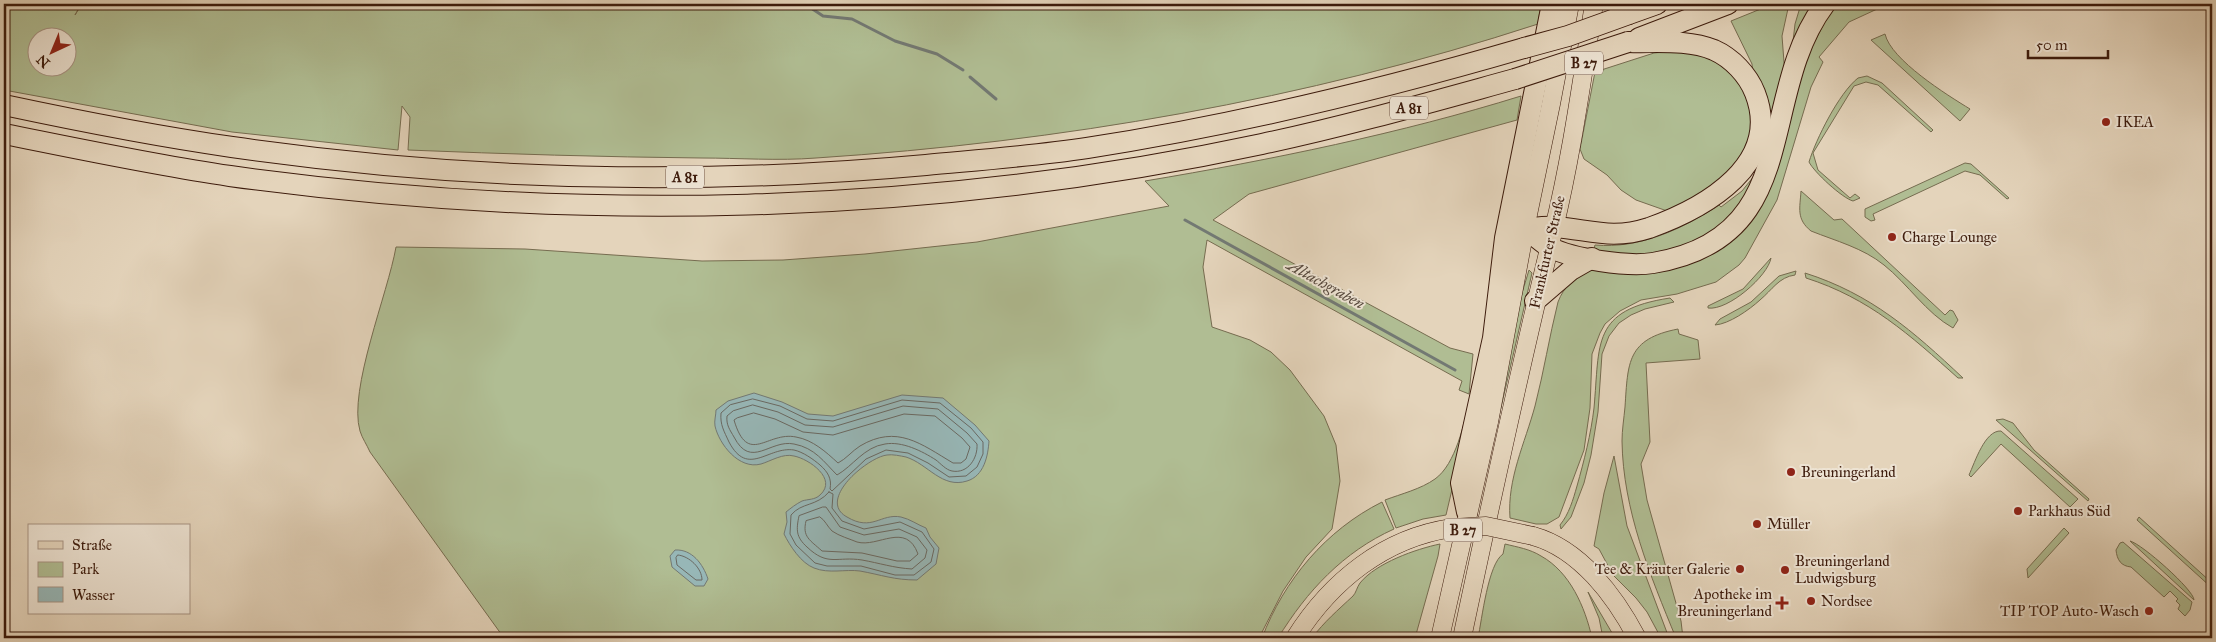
<svg xmlns="http://www.w3.org/2000/svg" width="2216" height="642" font-family="'IM FELL Great Primer',serif">
	<rect width="100%" height="100%" fill="#e4d4bb"/>
	<filter id="stains"><feTurbulence type="fractalNoise" baseFrequency=".004" numOctaves="4"/><feColorMatrix values="0 0 0 0 .2 0 0 0 0 .09 0 0 0 0 .02 0 0 0 .5 -.17"/></filter>
	<radialGradient id="worn" r=".72"><stop offset=".6" stop-color="#630" stop-opacity="0"/><stop offset="1" stop-color="#630" stop-opacity=".3"/></radialGradient>
	<g fill="#b0bd93" stroke="#766c50" fill-rule="evenodd">
		<path d="M4,4h77l-6,11 7,-11h1457l1,6 -2,14c-233,76 -478,118 -722,134 -38,3 -77,0 -115,0 -98,-1 -195,-4 -293,-8l2,-33 -8,-11 -4,44 -166,-18 -228,-42zM38,38h30v30h-30z"/>
		<polygon points="1773,4 1777,8 1789,4 1782,36 1785,75 1770,132 1753,77 1752,64 1731,21"/>
		<polygon points="1801,4 1814,4 1807,15 1792,50 1795,24"/>
		<path d="M1834,4h54l-39,18 -30,35 4,5 -12,25 -34,113 -32,58 -6,7 -23,17 -39,12 -36,6 -21,11 -15,13 -5,9 -8,21 -2,54 -6,42 -25,67 -12,7h-11l-26,-6c-3,-39 15,-75 25,-112 9,-35 14,-68 23,-104 6,-16 17,-25 33,-33l140,-32 67,-163z"/>
		<path d="M1885,34c6,26 62,61 85,75l-10,12 -89,-81z"/>
		<polygon points="1695,49 1733,69 1753,106 1749,144 1723,179 1670,212 1636,200 1621,190 1607,175 1584,159 1580,149 1595,72 1654,53"/>
		<path d="M1867,76l15,7 51,47 -2,2 -53,-47 -12,-3 -12,4 -41,67 5,17 32,28 5,-4 5,4 -7,3c-11,-3 -39,-29 -44,-39 7,-23 30,-69 49,-84z"/>
		<path d="M1521,96l-4,24 -268,74 -36,26 237,128 23,6 -4,40 -10,-4 3,-9 -255,-141 -4,27 9,60 38,13 21,12 19,18 34,46 12,29 4,36 -8,48 -26,28 -23,34 -24,47h-755l-134,-186c-3,-7 -8,-14 -10,-21 -12,-41 28,-138 36,-184l129,2 177,12 81,-1 82,-6 112,-12 192,-36 -24,-25c126,-21 257,-48 376,-85z"/>
		<polygon points="1965,163 1971,164 2009,198 2007,199 1980,175 1965,171 1873,214 1875,220 1871,221 1865,217 1865,209"/>
		<path d="M1754,176l-7,20 -33,37 -57,23 -64,-4 2,-7c45,4 87,-16 124,-40l2,2 21,-16z"/>
		<path d="M1801,191l33,29 8,-1 103,96 5,-5 3,1 5,9 -5,8c-27,-15 -45,-44 -69,-63 -21,-17 -48,-24 -73,-34 -15,-12 -11,-23 -10,-40z"/>
		<path d="M1771,258c-3,18 -43,53 -63,50v-2l35,-17z"/>
		<polygon points="1529,270 1532,273 1480,499 1522,293"/>
		<path d="M1796,271l-1,4c-16,2 -23,15 -35,25 -11,10 -31,24 -45,25l5,-6 31,-17 28,-26z"/>
		<path d="M1805,273c66,21 108,58 158,105h-5c-48,-43 -89,-80 -152,-100z"/>
		<path d="M1670,298l4,4 -29,7 -14,6 -12,8 -10,13 -7,18 -4,58 -7,43 -7,28 -13,34 -10,12 -1,-4c9,-11 13,-25 17,-39 7,-25 14,-52 17,-78 6,-65 -3,-98 76,-110z"/>
		<path d="M1678,329l1,5 19,6 2,19 -54,4 4,79 -9,22 6,36 34,121 2,17h-7c-26,-63 -53,-128 -54,-197 0,-11 2,-23 3,-34 3,-45 2,-68 53,-78z"/>
		<path d="M1470,399l3,1 -27,115 -23,4 -27,9 -11,-28c16,-6 36,-11 50,-21 21,-15 29,-56 35,-80z"/>
		<polygon points="2003,419 2013,423 2034,450 2089,499 2088,501 1996,420"/>
		<path d="M2001,431l77,68 -8,8 -69,-63 -30,33 -2,-2c6,-13 16,-45 32,-44z"/>
		<polygon points="1614,456 1627,526 1669,638 1661,638 1647,612 1636,598 1613,575 1599,549 1594,546 1604,493"/>
		<path d="M1382,502l12,27c-51,23 -87,62 -116,109h-16c22,-58 64,-108 120,-136z"/>
		<polygon points="2139,517 2212,583 2212,588 2137,520"/>
		<polygon points="2064,528 2069,533 2028,578 2027,569"/>
		<path d="M2130,541c12,3 64,49 64,59z"/>
		<path d="M2123,542l69,60 -2,8 -5,6 -7,-7 2,-4 -4,-4 2,-2 -8,-8 -6,6 -33,-30c-10,-1 -14,-7 -15,-17l4,-7z"/>
		<path d="M1440,544l-2,12 -23,82h-103c12,-16 26,-28 41,-42 3,-3 4,-9 7,-13 16,-20 56,-34 80,-39z"/>
		<path d="M1505,544c12,3 25,5 36,12 29,16 44,51 51,82h-114c4,-19 10,-74 25,-84z"/>
		<polygon points="1588,592 1615,638 1603,638 1599,618"/>
	</g>
	<g fill="#97b7b7" stroke="#737973">
		<path d="M754,393l28,9 26,12 25,2 69,-21 41,3 32,27 14,16c-1,15 -5,35 -22,40 -25,8 -39,-17 -61,-24 -5,-1 -14,-3 -19,-2 -19,2 -71,45 -40,62 25,15 34,-4 54,0 9,2 17,8 25,11l4,9 9,11 -3,16 -19,16c-23,0 -35,-5 -57,-9 -15,-2 -31,3 -46,-3 -13,-5 -24,-22 -30,-34l3,-12 -1,-10c5,-4 10,-8 16,-11 6,-2 13,-1 18,-6 18,-16 -11,-36 -26,-39 -11,-3 -23,5 -33,8 -22,6 -42,-20 -46,-38 -1,-5 1,-11 1,-16l12,-9z"/>
		<path d="M675,550c17,-1 28,14 33,29l-4,7h-9l-23,-19 -2,-11z"/>
	</g>
	<g fill="none" stroke-linecap="round" stroke-linejoin="round">
		<g stroke="#6a6962" stroke-width="1">
			<path d="M753,399l27,7 27,13 26,2 69,-21 38,3 31,25 12,14v12l-6,13 -11,9 -17,1 -21,-14 -20,-10 -22,-3 -20,9 -34,32 -2,-2c2,-10 -2,-17 -10,-24 -7,-6 -17,-13 -26,-15 -26,-4 -46,28 -65,-8 -5,-11 -9,-17 -8,-29l9,-8z"/>
			<path d="M753,405l25,7 27,13 28,2 70,-21 35,3 29,24 10,11c1,14 -9,30 -25,27 -6,-1 -12,-8 -16,-11 -14,-9 -34,-19 -51,-16 -21,3 -32,22 -48,31 -13,-13 -22,-27 -43,-31 -24,-5 -43,26 -60,-7 -4,-7 -8,-12 -7,-21l6,-5z"/>
			<path d="M754,413l21,6 28,13 30,3 71,-21 31,2 27,22 8,9 -4,12 -5,4h-8c-32,-19 -56,-39 -93,-17 -8,5 -14,13 -22,17 -12,-11 -25,-23 -42,-26 -29,-6 -48,30 -62,-17l3,-2z"/>
			<path d="M829,492l4,2 -1,14 10,13 22,8 36,-7 22,10 12,17 -3,13 -17,13h-19l-34,-9h-34l-12,-3 -19,-18 -6,-11 1,-19c11,-13 25,-8 38,-23z"/>
			<path d="M823,507h3l14,20 24,8 35,-6 18,8 10,13 -2,8 -13,11c-18,-1 -33,-6 -50,-9 -25,-4 -34,7 -55,-13 -11,-10 -11,-17 -8,-31z"/>
			<path d="M820,517c5,3 7,9 12,14 7,5 18,8 25,11 21,6 49,-21 61,12l-8,7h-13l-35,-8 -40,-2c-12,-11 -20,-14 -16,-30z"/>
			<path d="M678,555c11,1 24,13 24,25h-6l-19,-15 -1,-7z"/>
		</g>
		<g stroke="#737973" stroke-width="3">
			<polyline points="805,4 823,16 852,19 895,41 937,54 963,70"/>
			<polyline points="970,77 996,99"/>
			<polyline points="1185,220 1455,370"/>
		</g>
		<g stroke="#3d1b0c" stroke-width="19">
			<g id="primary">
				<polyline points="1525,229 1551,104 1570,4"/>
				<path d="M1533,536c47,13 82,60 104,102"/>
				<path d="M1295,638c36,-57 89,-100 157,-110"/>
				<path d="M1462,638c29,-137 59,-274 92,-410 18,-74 28,-150 40,-224"/>
			</g>
		</g>
		<g stroke="#3d1b0c" stroke-width="19">
			<polyline id="trunk" points="1440,638 1489,422 1525,229"/>
		</g>
		<g stroke="#3d1b0c" stroke-width="22">
			<g id="motorway">
				<polyline points="1629,14 1657,4"/>
				<polyline points="1639,38 1728,4"/>
				<path d="M4,105c75,16 151,31 228,42 229,33 463,39 694,18 53,-5 108,-9 161,-17 148,-23 293,-58 437,-100"/>
				<path d="M4,134c75,15 150,31 226,42 340,47 696,40 1032,-32 85,-18 169,-42 253,-65"/>
				<path d="M1525,229c8,5 16,13 24,18 24,12 78,20 104,16 153,-25 102,-166 172,-259"/>
				<path d="M1525,229c10,-1 20,-3 30,-2 36,3 57,13 94,1 56,-20 134,-64 106,-135 -7,-18 -23,-35 -41,-43 -27,-11 -58,-7 -86,-8"/>
				<polyline points="1535,301 1571,270 1592,258"/>
				<polyline points="1467,512 1461,483 1493,338 1505,238 1552,4"/>
			</g>
		</g>
		<use href="#primary" stroke="#e4d4bb" stroke-width="18"/>
		<use href="#trunk" stroke="#e4d4bb" stroke-width="18"/>
		<use href="#motorway" stroke="#e4d4bb" stroke-width="20"/>
		<g stroke="#3d1b0c" stroke-width="19" stroke-linecap="butt">
			<polyline id="primary-bridge" points="1452,528 1486,526 1533,536"/>
		</g>
		<g stroke="#3d1b0c" stroke-width="22" stroke-linecap="butt">
			<g id="motorway-bridge">
				<polyline points="1524,48 1568,36 1629,14"/>
				<polyline points="1515,79 1628,42"/>
			</g>
		</g>
		<use href="#primary-bridge" stroke="#e4d4bb" stroke-width="18"/>
		<use href="#motorway-bridge" stroke="#e4d4bb" stroke-width="20"/>
	</g>
	<g fill="#8f2418" stroke="#ede3d3" stroke-width="2">
		<circle cx="2106" cy="122" r="5"/>
		<circle cx="1892" cy="237" r="5"/>
		<circle cx="1791" cy="472" r="5"/>
		<circle cx="2018" cy="511" r="5"/>
		<circle cx="1757" cy="524" r="5"/>
		<circle cx="1740" cy="569" r="5"/>
		<circle cx="1785" cy="570" r="5"/>
		<circle cx="1811" cy="601" r="5"/>
		<path d="M1779.5 595.5h5v5h5v5h-5v5h-5v-5h-5v-5h5z"/>
		<circle cx="2149" cy="611" r="5"/>
	</g>
	<g text-anchor="middle" dominant-baseline="central" stroke-width="4" stroke-linejoin="round" paint-order="stroke">
		<g fill="#ede3d3" stroke="#725748" stroke-width="1">
			<rect x="1565" y="51.5" width="38" height="23" rx="4"/>
			<rect x="1390" y="96.5" width="38" height="23" rx="4"/>
			<rect x="666" y="165.5" width="38" height="23" rx="4"/>
			<rect x="1444" y="518.5" width="38" height="23" rx="4"/>
		</g>
		<g font-size="14" font-weight="bold" fill="#3d1b0c">
			<text x="1584" y="63">B 27</text>
			<text x="1409" y="108">A 81</text>
			<text x="685" y="177">A 81</text>
			<text x="1463" y="530">B 27</text>
		</g>
		<g font-size="15" fill="#3d1b0c" stroke="#ede3d3" text-anchor="start">
			<text x="2116" y="122">IKEA</text>
			<text x="1902" y="237">Charge Lounge</text>
			<text x="1801" y="472">Breuningerland</text>
			<text x="2028" y="511">Parkhaus Süd</text>
			<text x="1767" y="524">Müller</text>
			<text x="1795" y="561">Breuningerland<tspan x="1795" dy="17">Ludwigsburg</tspan></text>
			<text x="1730" y="569" text-anchor="end">Tee &amp; Kräuter Galerie</text>
			<text x="1772" y="594" text-anchor="end">Apotheke im<tspan x="1772" dy="17">Breuningerland</tspan></text>
			<text x="1821" y="601">Nordsee</text>
			<text x="2139" y="611" text-anchor="end">TIP TOP Auto-Wasch</text>
		</g>
		<g font-size="15" fill="#3d1b0c" stroke="#ede3d3">
			<text transform="translate(1547 252) rotate(-77)">Frankfurter Straße</text>
		</g>
		<g font-size="16" font-style="italic" fill="#584a3f" stroke="#ede3d3">
			<text transform="translate(1326 284) rotate(29)">Altachgraben</text>
		</g>
	</g>
	<rect width="2216" height="642" fill="none" stroke="#e4d4bb" stroke-width="20"/>
	<rect x="5" y="5" width="2206" height="632" fill="none" stroke="#3d1b0c" stroke-width="2.5"/>
	<rect x="10" y="10" width="2196" height="622" fill="none" stroke="#3d1b0c"/>
	<rect x="28" y="524" width="162" height="90" fill="#ede3d3" stroke="#a79383"/>
	<rect x="38" y="541" width="25" height="8" fill="#e4d4bb" stroke="#a79383"/>
	<text x="72" y="550" font-size="15" fill="#3d1b0c">Straße</text>
	<rect x="38" y="562" width="25" height="15" fill="#b0bd93" stroke="#a79383"/>
	<text x="72" y="574" font-size="15" fill="#3d1b0c">Park</text>
	<rect x="38" y="587" width="25" height="15" fill="#97b7b7" stroke="#a79383"/>
	<text x="72" y="600" font-size="15" fill="#3d1b0c">Wasser</text>
	<g transform="translate(52 52) rotate(224)"><circle r="24" fill="#ede3d3" stroke="#a79383"/>
	<path d="M0-4L9 19L0 12L-9 19Z" fill="#8f2418"/>
	<text y="-8" font-size="14" font-weight="bold" text-anchor="middle" fill="#3d1b0c">N</text>
	</g>
	<path d="M2028 50v8h80v-8" fill="none" stroke="#3d1b0c" stroke-width="2.5"/>
	<text x="2036" y="50" font-size="15" fill="#3d1b0c" stroke="#ede3d3" stroke-width="4" paint-order="stroke">50 m</text>
	<rect width="100%" height="100%" filter="url(#stains)"/>
	<rect width="100%" height="100%" fill="url(#worn)"/>
</svg>
